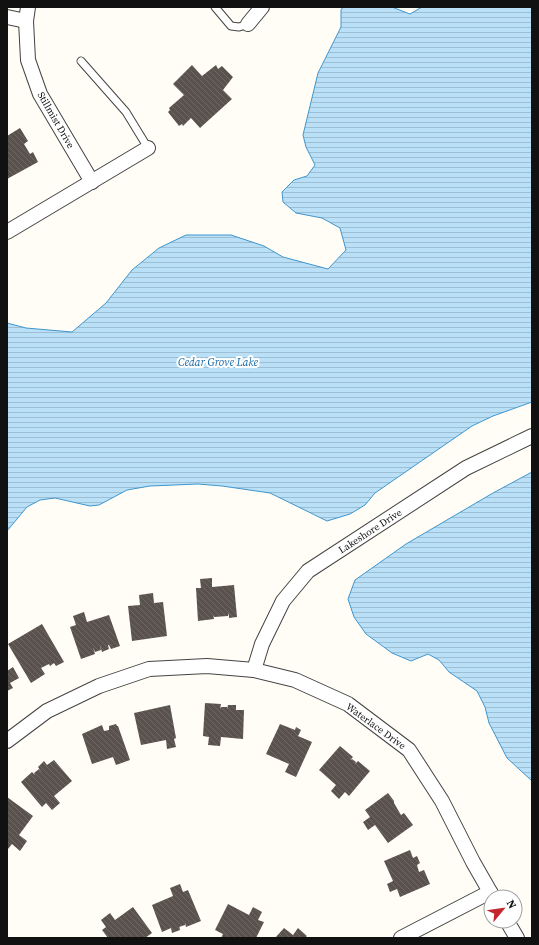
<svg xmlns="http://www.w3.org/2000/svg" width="539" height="945" font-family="'Source Serif 4',serif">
	<defs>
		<pattern id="water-rules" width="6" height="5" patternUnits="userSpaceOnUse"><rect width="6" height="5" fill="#b9e0f7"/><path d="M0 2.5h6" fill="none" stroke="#9ebfd3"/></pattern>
		<pattern id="building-back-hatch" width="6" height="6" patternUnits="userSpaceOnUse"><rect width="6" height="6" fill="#5a524d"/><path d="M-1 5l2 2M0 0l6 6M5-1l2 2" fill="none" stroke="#6d6662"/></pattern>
	</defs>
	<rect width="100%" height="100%" fill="#fffdf5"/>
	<g fill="url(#water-rules)" stroke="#3f96cf">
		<polygon points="343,7 392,7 410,14 422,7 532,7 532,402 493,416 472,426 375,493 365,505 350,514 327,521 270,493 222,486 198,484 150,486 127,490 99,505 90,506 55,498 40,500 27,507 7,531 7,323 26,328 72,332 106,303 132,270 159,248 186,235 231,235 264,246 283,257 328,269 346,250 340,228 322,218 296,213 283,202 282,192 294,180 307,176 315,165 306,147 303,135 318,73 341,27 341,10"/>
		<polygon points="532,472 532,781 507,758 489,723 485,707 477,691 449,672 439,660 428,654 411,661 392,653 366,634 354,617 348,599 355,580 406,544 493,493"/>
	</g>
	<g fill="url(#building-back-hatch)">
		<polygon points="192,65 202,76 216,65 218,69 222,66 233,77 223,90 232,99 200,128 191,118 183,126 182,124 179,126 168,112 170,110 169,108 184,95 173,84"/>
		<polygon points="20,128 28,141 24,144 30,154 33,152 38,162 7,179 7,136"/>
		<polygon points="212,578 212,587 234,585 237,617 229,618 229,613 228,616 214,617 213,615 214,619 198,621 196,588 201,588 200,579"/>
		<polygon points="153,593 154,603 163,602 167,636 132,641 128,606 140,605 139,595"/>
		<polygon points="84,612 87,622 109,615 120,646 111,649 109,645 108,645 109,649 102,652 100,645 101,650 95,652 93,647 95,654 81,659 70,627 76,625 73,616"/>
		<polygon points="42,624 64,662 56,666 54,663 50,666 49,664 41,668 45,674 31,683 8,644"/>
		<polygon points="13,667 19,678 10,683 13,688 7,691 7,671"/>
		<polygon points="205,703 221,704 220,709 221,707 227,707 227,709 228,705 236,705 236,710 244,710 243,739 221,737 220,746 208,745 209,737 203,736"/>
		<polygon points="170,705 176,738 174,739 176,747 167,749 166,740 141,745 134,713"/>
		<polygon points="116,724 117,726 118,726 130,760 116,765 113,757 92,764 82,734 102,725 104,731 109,730 109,726"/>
		<polygon points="280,724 295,730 296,727 301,730 298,736 312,742 296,777 285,772 289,764 266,754"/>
		<polygon points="340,746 353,757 350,760 352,759 356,762 355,764 358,761 370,771 349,796 345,792 339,799 331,791 336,785 319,770"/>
		<polygon points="54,760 72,781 54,796 60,803 52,810 46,803 42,807 21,782 32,772 35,775 34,773 39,769 42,773 38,767 44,761 47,765"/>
		<polygon points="388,793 394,801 394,803 401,815 404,813 413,825 388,843 375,825 368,830 363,822 370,817 365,810"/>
		<polygon points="7,797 33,816 19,835 27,841 20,851 12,844 8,849 7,848"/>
		<polygon points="410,850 413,858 417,856 420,863 417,865 419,872 424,870 430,884 400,897 397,889 390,892 387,884 393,881 384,861"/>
		<polygon points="180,884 183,892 188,890 201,921 186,927 185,923 185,925 179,927 179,925 180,930 172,933 171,928 162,932 152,905 173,896 170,888"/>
		<polygon points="228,904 249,915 253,907 262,912 258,920 264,922 256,938 221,938 223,934 215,930"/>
		<polygon points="133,907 152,933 145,938 108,938 102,930 106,927 101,920 110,913 115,920"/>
		<polygon points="284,928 293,935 298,928 307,936 305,938 275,938"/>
	</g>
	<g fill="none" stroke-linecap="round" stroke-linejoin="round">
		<g stroke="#444" stroke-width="9">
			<g id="service">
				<polyline points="215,7 231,26 239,27 248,24"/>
				<polyline points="81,61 126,112 148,148"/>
			</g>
		</g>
		<g stroke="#444" stroke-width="16">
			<g id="minor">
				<polyline points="28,7 26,21 28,60 40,94 92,182"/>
				<polyline points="7,17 26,21"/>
				<polyline points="248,24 262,7"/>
				<polyline points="7,232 148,148"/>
				<polyline points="254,670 262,644 283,601 308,571 466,468 532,436"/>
				<polyline points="7,741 47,711 99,686 149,669 207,666 254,670 295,680 348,704 409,750 442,801 473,862 493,897"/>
				<polyline points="507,921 517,938"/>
				<polyline points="401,938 490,892"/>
			</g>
		</g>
		<use href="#service" stroke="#fff" stroke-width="7"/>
		<use href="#minor" stroke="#fff" stroke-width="14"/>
	</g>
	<g text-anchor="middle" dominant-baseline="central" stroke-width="4" stroke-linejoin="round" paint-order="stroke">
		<g font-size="10" fill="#111" stroke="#fff">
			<text transform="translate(56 120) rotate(60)">Stillmist Drive</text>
			<text transform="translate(370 531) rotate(-33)">Lakeshore Drive</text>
			<text transform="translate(376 726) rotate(36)">Waterlace Drive</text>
		</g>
		<g font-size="11" font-style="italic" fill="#1768a6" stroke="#fff">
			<text x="218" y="362">Cedar Grove Lake</text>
		</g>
	</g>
	<rect width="539" height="945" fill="none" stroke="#111111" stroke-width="16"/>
	<g transform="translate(503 909) rotate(61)"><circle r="19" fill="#ffffff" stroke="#a0a0a0"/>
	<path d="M0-3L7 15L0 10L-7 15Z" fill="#c4262e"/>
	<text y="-6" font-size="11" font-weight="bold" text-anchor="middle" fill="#111111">N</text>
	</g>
</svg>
